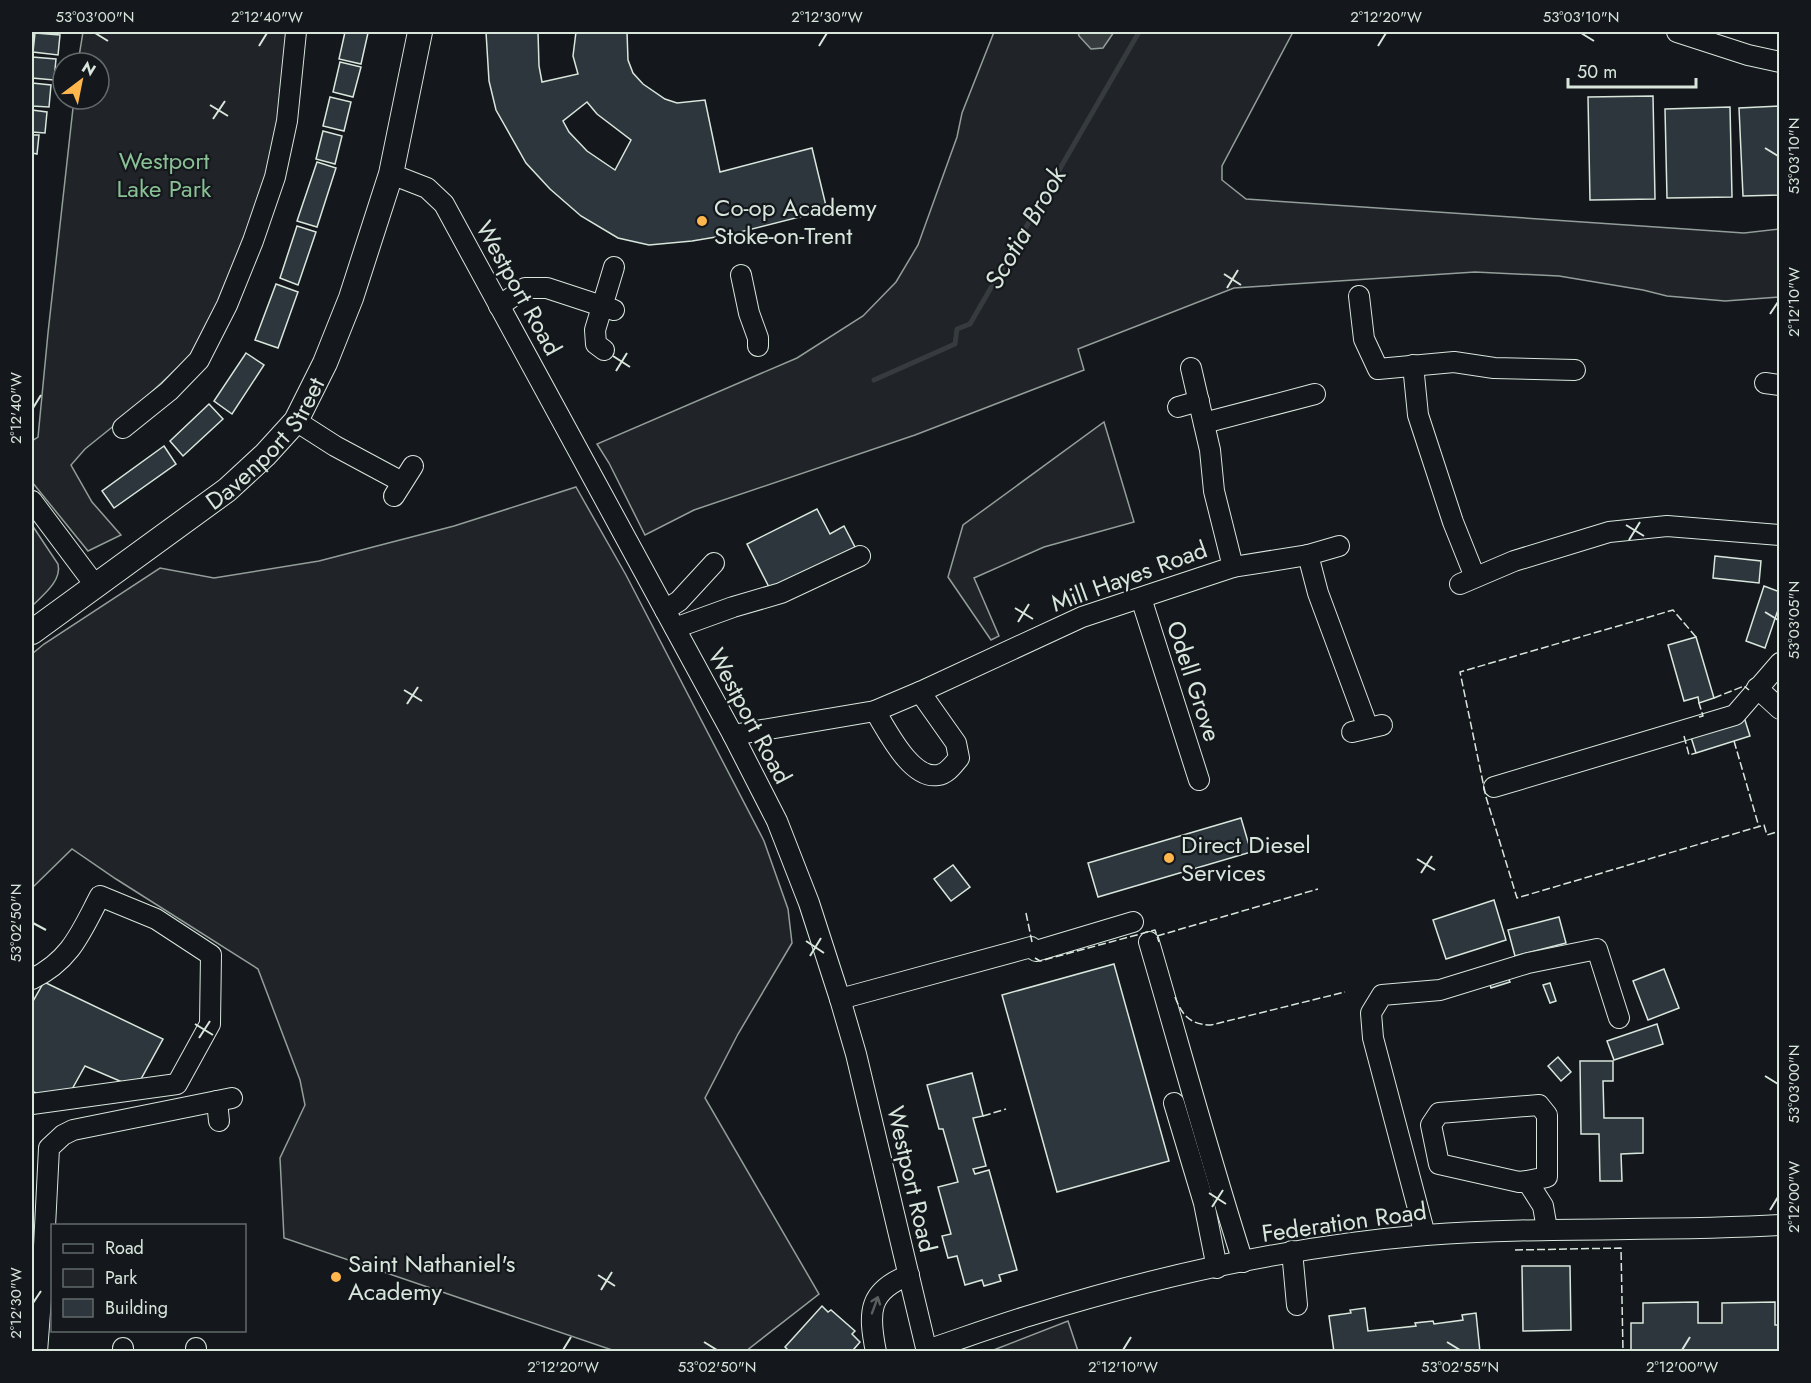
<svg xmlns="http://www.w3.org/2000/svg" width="1811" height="1383" font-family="Jost,sans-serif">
	<rect width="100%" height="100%" fill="#14181c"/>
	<g fill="#202428" stroke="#939e99" stroke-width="1.5">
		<polygon points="83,32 289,32 273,157 239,262 189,357 126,416 85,449 71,465 92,502 121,535 88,551 32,482 32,441 38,437 48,333 74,99 99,99 99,63 78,63"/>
		<polygon points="994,32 1293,32 1222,166 1222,180 1246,199 1744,233 1779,229 1779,297 1725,301 1667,296 1643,290 1559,276 1475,272 1234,288 1078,349 1084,370 915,435 694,510 645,535 609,463 597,444 797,358 863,316 896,282 918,245 957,137 962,113"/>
		<polygon points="1104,422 1134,522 1044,547 974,578 999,636 991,640 948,577 963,525"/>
		<polygon points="576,487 626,575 764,841 788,909 792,943 738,1034 705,1098 819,1294 746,1351 615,1351 284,1238 280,1158 305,1105 300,1080 258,969 116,879 72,849 32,888 32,654 44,644 160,568 214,578 319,561 454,526"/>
		<path d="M32,525l26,39c4,17 -15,31 -26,42z"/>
		<polygon points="1068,1321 1078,1351 991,1351"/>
	</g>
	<polygon fill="#363b3e" stroke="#939e99" stroke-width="1.5" points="1078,32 1114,32 1103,48 1091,49 1079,36"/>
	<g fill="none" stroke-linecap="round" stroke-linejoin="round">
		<polyline stroke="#363b3e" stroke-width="5" points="874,380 955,344 957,329 970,324 1139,32"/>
	</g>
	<g fill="#2c363c" stroke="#d8e6dc" stroke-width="1.5" fill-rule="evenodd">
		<polygon points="345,32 368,33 361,64 339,59"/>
		<path d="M486,32h52l1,34 3,16 36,-8 -5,-18 3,-24h51l1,28 5,13 10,11 22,15 12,4 28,-3 15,72 92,-24 15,62 -99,25 -36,6 -43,4 -31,-7 -37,-22 -31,-27 -24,-26 -30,-53 -7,-29zM587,102l10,12 34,26 -16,30 -28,-19 -18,-19 -6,-11z"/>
		<polygon points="35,33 60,35 58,55 33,52"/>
		<polygon points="32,57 56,59 54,80 32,78"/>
		<polygon points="340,62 361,67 353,97 333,92"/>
		<polygon points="32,83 51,85 49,107 32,106"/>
		<polygon points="1653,96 1655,199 1590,200 1588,97"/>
		<polygon points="330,97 351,102 344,131 323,126"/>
		<polygon points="1780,106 1780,195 1743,196 1739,108"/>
		<polygon points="1730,107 1732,197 1667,198 1665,109"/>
		<polygon points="32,110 47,112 45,133 32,132"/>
		<polygon points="323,131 342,136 335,164 316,159"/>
		<polygon points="32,135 39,135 37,154 32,153"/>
		<polygon points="317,162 336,168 317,227 297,221"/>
		<polygon points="297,226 316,232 298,285 280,278"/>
		<polygon points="276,284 298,292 278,348 255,340"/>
		<polygon points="246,353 264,365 232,414 214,401"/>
		<polygon points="209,404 223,419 183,456 170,441"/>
		<polygon points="164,446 176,464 114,508 102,491"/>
		<polygon points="817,509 830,534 844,526 857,551 770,589 747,544"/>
		<polygon points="1715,556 1761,561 1759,583 1713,578"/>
		<polygon points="1764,586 1780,592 1780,604 1765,648 1746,641"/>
		<polygon points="1696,637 1714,698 1699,703 1698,697 1684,701 1668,645"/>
		<polygon points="1744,717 1750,736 1696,753 1690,734"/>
		<polygon points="1241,818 1251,852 1098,897 1088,863"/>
		<polygon points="953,865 970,887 951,901 934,879"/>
		<polygon points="1494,900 1506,940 1446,959 1433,920"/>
		<polygon points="1559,917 1566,943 1515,956 1508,930"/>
		<polygon points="1114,964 1169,1161 1057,1192 1002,995"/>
		<polygon points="1664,969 1679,1008 1648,1020 1633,981"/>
		<polygon points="1507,975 1510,982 1491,988 1489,981"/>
		<polygon points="44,982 163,1039 136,1088 85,1066 66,1100 49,1100 32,1091 32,1003"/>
		<polygon points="1550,983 1556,1001 1550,1003 1543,985"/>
		<polygon points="1657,1024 1663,1044 1614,1060 1607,1041"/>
		<polygon points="1558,1057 1571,1072 1561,1081 1548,1066"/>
		<polygon points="1580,1061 1613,1061 1613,1081 1603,1081 1604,1118 1643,1118 1643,1153 1621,1154 1622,1181 1600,1181 1599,1134 1581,1134"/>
		<polygon points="972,1073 983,1116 973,1118 986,1166 973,1169 975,1174 989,1170 1017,1270 999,1275 1001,1281 984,1286 982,1280 965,1285 957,1256 948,1258 942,1236 951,1234 938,1187 958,1182 943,1129 939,1129 927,1085"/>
		<polygon points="1522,1266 1570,1266 1571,1330 1523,1331"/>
		<polygon points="1698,1302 1698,1323 1722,1323 1722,1303 1775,1302 1775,1325 1780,1325 1780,1352 1631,1352 1631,1323 1643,1323 1643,1303"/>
		<polygon points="822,1306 828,1312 831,1310 855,1331 852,1334 860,1342 854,1349 858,1352 790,1352 785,1347"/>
		<polygon points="1365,1308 1368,1331 1416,1326 1415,1323 1433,1321 1434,1324 1463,1320 1462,1315 1476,1313 1480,1352 1334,1352 1329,1316 1351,1313 1350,1310"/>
	</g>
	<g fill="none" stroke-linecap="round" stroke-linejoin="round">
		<g stroke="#d8e6dc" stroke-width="22">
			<g id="minor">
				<polyline points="1677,32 1748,55 1780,62"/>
				<polyline points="391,174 427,188 444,204 733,735 777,821 809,903 840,999 856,1054 927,1352"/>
				<polyline points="741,275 749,313 758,338 758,346"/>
				<polyline points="1359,296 1364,339 1378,369 1454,362 1494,368 1575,370"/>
				<polyline points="499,306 525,288 547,288 614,310"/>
				<polyline points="604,350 596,344 595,330 614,267"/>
				<polyline points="1413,365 1418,415 1453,522 1475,577"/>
				<polyline points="1191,368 1210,450 1214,491 1233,567"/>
				<polyline points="1765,383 1780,385"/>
				<polyline points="1178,407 1199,401"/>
				<polyline points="296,421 335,446 402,482"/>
				<polyline points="1204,423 1315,394"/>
				<polyline points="123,428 169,391 199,360 227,305 253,241 275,177 287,121 296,32"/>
				<polyline points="394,496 413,466"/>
				<polyline points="32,501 95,585"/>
				<polyline points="1308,555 1318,593 1368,728"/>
				<polyline points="1460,584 1514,561 1609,532 1667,526 1780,535"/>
				<polyline points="1141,598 1199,780"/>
				<polyline points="665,610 679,601 714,563"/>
				<polyline points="675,628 733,607 781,593 860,556"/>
				<polyline points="1757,688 1780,709"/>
				<path d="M875,711c12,19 36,69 63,64 9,-1 15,-10 21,-17l-3,-15 -36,-51"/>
				<polyline points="1352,732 1382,725"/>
				<polyline points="733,735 875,711 920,692 1082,617 1233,567 1308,555 1339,546"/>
				<polyline points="1494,787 1735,715 1780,663"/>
				<path d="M1149,942c31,106 60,214 94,320"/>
				<path d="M32,979c39,-19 49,-47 68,-83l56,23 55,36 -1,69 -33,60 -145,20"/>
				<polyline points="840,999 1031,947 1036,951 1133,922"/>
				<polyline points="217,1101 219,1121"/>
				<polyline points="1174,1103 1204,1203 1217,1268"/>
				<polyline points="1527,1181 1519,1182 1439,1164 1431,1125 1439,1113 1539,1105 1547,1115 1547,1177 1527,1181 1543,1206 1547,1229"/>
				<polyline points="1425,1235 1373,1038 1371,1013 1382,995 1440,990 1528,963 1597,949 1619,1018"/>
				<polyline points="1292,1251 1297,1305"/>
				<polyline points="123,1348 123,1352"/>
				<polyline points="196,1348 196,1352"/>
				<path d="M927,1350c36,-12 71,-25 108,-36 126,-39 259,-68 391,-79 118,-9 236,-3 354,-10"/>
				<polyline points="37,1352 42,1286 49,1148 63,1135 73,1130 232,1098"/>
				<path d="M876,1352c-8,-40 -8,-61 33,-77"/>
			</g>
		</g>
		<g stroke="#d8e6dc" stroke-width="26">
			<g id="major">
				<path id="s1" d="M32,632l195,-142 38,-35 31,-34 29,-58 26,-65 40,-124 29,-142"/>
			</g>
		</g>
		<use href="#minor" stroke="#14181c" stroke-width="20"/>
		<use href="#major" stroke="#14181c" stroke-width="24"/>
		<g stroke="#d8e6dc" stroke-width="1.5" stroke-dasharray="8 3" stroke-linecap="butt">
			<polyline points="1696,637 1673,610 1460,672 1486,797 1517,898 1764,825 1767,835 1780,831"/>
			<polyline points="1714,698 1744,686 1749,690"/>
			<polyline points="1699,717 1703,716 1699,703"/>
			<polyline points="1684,736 1689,755 1696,753"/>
			<polyline points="1734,741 1759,827"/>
			<polyline points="1026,913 1032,942"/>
			<polyline points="1157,936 1318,889"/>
			<polyline points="1035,958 1040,961 1155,930 1159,942"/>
			<path d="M1175,997c7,18 15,28 36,28l134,-33"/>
			<polyline points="983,1116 1006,1109"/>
			<polyline points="1515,1250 1621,1248 1623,1352"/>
		</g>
	</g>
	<defs><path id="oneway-shaft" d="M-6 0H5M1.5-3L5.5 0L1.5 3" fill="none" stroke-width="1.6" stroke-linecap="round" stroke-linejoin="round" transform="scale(1.5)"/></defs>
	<use stroke="#59605f" href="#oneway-shaft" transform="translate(875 1305) rotate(-70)"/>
	<path fill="none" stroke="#d8e6dc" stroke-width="2" d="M95,33l13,8M1581,33l13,8M259,46l8,-13M819,46l8,-13M1378,46l8,-13M210,105l18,11M213,119l12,-18M1765,148l13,8M1224,274l17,11M1227,288l11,-18M1770,314l8,-12M613,356l17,11M616,371l11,-18M33,408l8,-13M1626,525l18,11M1629,540l11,-18M1015,608l18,11M1765,612l13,8M1018,622l11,-18M404,690l18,11M407,704l11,-17M1417,859l18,11M1421,873l11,-17M33,923l13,7M806,941l18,12M810,956l11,-18M195,1024l18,11M199,1038l11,-17M1765,1076l13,8M1209,1193l17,11M1212,1207l11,-17M1770,1210l8,-13M598,1275l17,11M601,1290l11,-18M33,1303l8,-12M704,1342l13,8M1447,1342l13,8M563,1350l8,-13M1123,1350l8,-13M1682,1350l8,-13"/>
	<g fill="#ffb74d" stroke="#14181c" stroke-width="2">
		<circle cx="702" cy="221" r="6"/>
		<circle cx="1169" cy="858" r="6"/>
		<circle cx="336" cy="1277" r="6"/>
	</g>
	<g text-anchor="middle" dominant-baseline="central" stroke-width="4.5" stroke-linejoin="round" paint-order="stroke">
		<g font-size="24" fill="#8ac095" stroke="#14181c">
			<text x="164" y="160">Westport<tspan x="164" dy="28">Lake Park</tspan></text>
		</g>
		<g font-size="24" fill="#d8e6dc" stroke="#14181c" text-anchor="start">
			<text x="714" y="207">Co-op Academy<tspan x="714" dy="28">Stoke-on-Trent</tspan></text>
			<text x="1181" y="844">Direct Diesel<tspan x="1181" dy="28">Services</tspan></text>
			<text x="348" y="1263">Saint Nathaniel's<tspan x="348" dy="28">Academy</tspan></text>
		</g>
		<g font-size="24" fill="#d8e6dc" stroke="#14181c">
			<text transform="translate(519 288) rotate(61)">Westport Road</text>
			<text stroke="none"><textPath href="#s1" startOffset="302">Davenport Street</textPath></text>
			<text transform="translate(1129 576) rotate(-20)">Mill Hayes Road</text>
			<text transform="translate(1194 681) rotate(72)">Odell Grove</text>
			<text transform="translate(750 716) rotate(62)">Westport Road</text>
			<text transform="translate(912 1179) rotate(77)">Westport Road</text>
			<text transform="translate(1344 1222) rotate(-8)">Federation Road</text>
		</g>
		<g font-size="26" font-style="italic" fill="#d8e6dc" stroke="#14181c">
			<text transform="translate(1025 228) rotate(-60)">Scotia Brook</text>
		</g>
	</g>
	<rect width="1811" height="1383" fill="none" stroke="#14181c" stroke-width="66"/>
	<rect x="51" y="1224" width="195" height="108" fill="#14181c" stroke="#626a69" stroke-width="1.5"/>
	<rect x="63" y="1244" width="30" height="9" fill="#14181c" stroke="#626a69" stroke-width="1.5"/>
	<text x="105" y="1254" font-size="18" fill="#d8e6dc">Road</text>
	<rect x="63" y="1269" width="30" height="18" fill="#202428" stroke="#626a69" stroke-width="1.5"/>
	<text x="105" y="1284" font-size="18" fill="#d8e6dc">Park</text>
	<rect x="63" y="1299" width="30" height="18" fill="#2c363c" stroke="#626a69" stroke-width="1.5"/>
	<text x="105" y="1314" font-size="18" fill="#d8e6dc">Building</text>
	<g transform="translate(81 81) rotate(32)"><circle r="28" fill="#14181c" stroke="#626a69" stroke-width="1.5"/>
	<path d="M0-4.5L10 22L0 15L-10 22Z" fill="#ffb74d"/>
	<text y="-9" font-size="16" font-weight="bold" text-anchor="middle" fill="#d8e6dc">N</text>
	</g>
	<path d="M1568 78v9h128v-9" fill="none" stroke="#d8e6dc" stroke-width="3"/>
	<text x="1577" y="78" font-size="18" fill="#d8e6dc" stroke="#14181c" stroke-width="4.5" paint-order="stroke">50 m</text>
	<rect x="33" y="33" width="1745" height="1317" fill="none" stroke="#d8e6dc" stroke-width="2"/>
	<g font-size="15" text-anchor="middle" fill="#d8e6dc">
		<text x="95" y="22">53°03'00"N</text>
		<text x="267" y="22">2°12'40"W</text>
		<text x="827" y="22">2°12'30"W</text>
		<text x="1386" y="22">2°12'20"W</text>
		<text x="1581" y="22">53°03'10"N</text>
		<text transform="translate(1794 156) rotate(-90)" y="5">53°03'10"N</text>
		<text transform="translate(1794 302) rotate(-90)" y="5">2°12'10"W</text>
		<text transform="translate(16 408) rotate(-90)" y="5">2°12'40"W</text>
		<text transform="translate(1794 620) rotate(-90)" y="5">53°03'05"N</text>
		<text transform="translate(16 923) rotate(-90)" y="5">53°02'50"N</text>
		<text transform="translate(1794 1084) rotate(-90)" y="5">53°03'00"N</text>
		<text transform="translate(1794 1197) rotate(-90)" y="5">2°12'00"W</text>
		<text transform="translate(16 1303) rotate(-90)" y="5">2°12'30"W</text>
		<text x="563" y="1372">2°12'20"W</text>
		<text x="717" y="1372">53°02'50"N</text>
		<text x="1123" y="1372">2°12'10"W</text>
		<text x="1460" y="1372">53°02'55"N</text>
		<text x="1682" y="1372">2°12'00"W</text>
	</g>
</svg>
